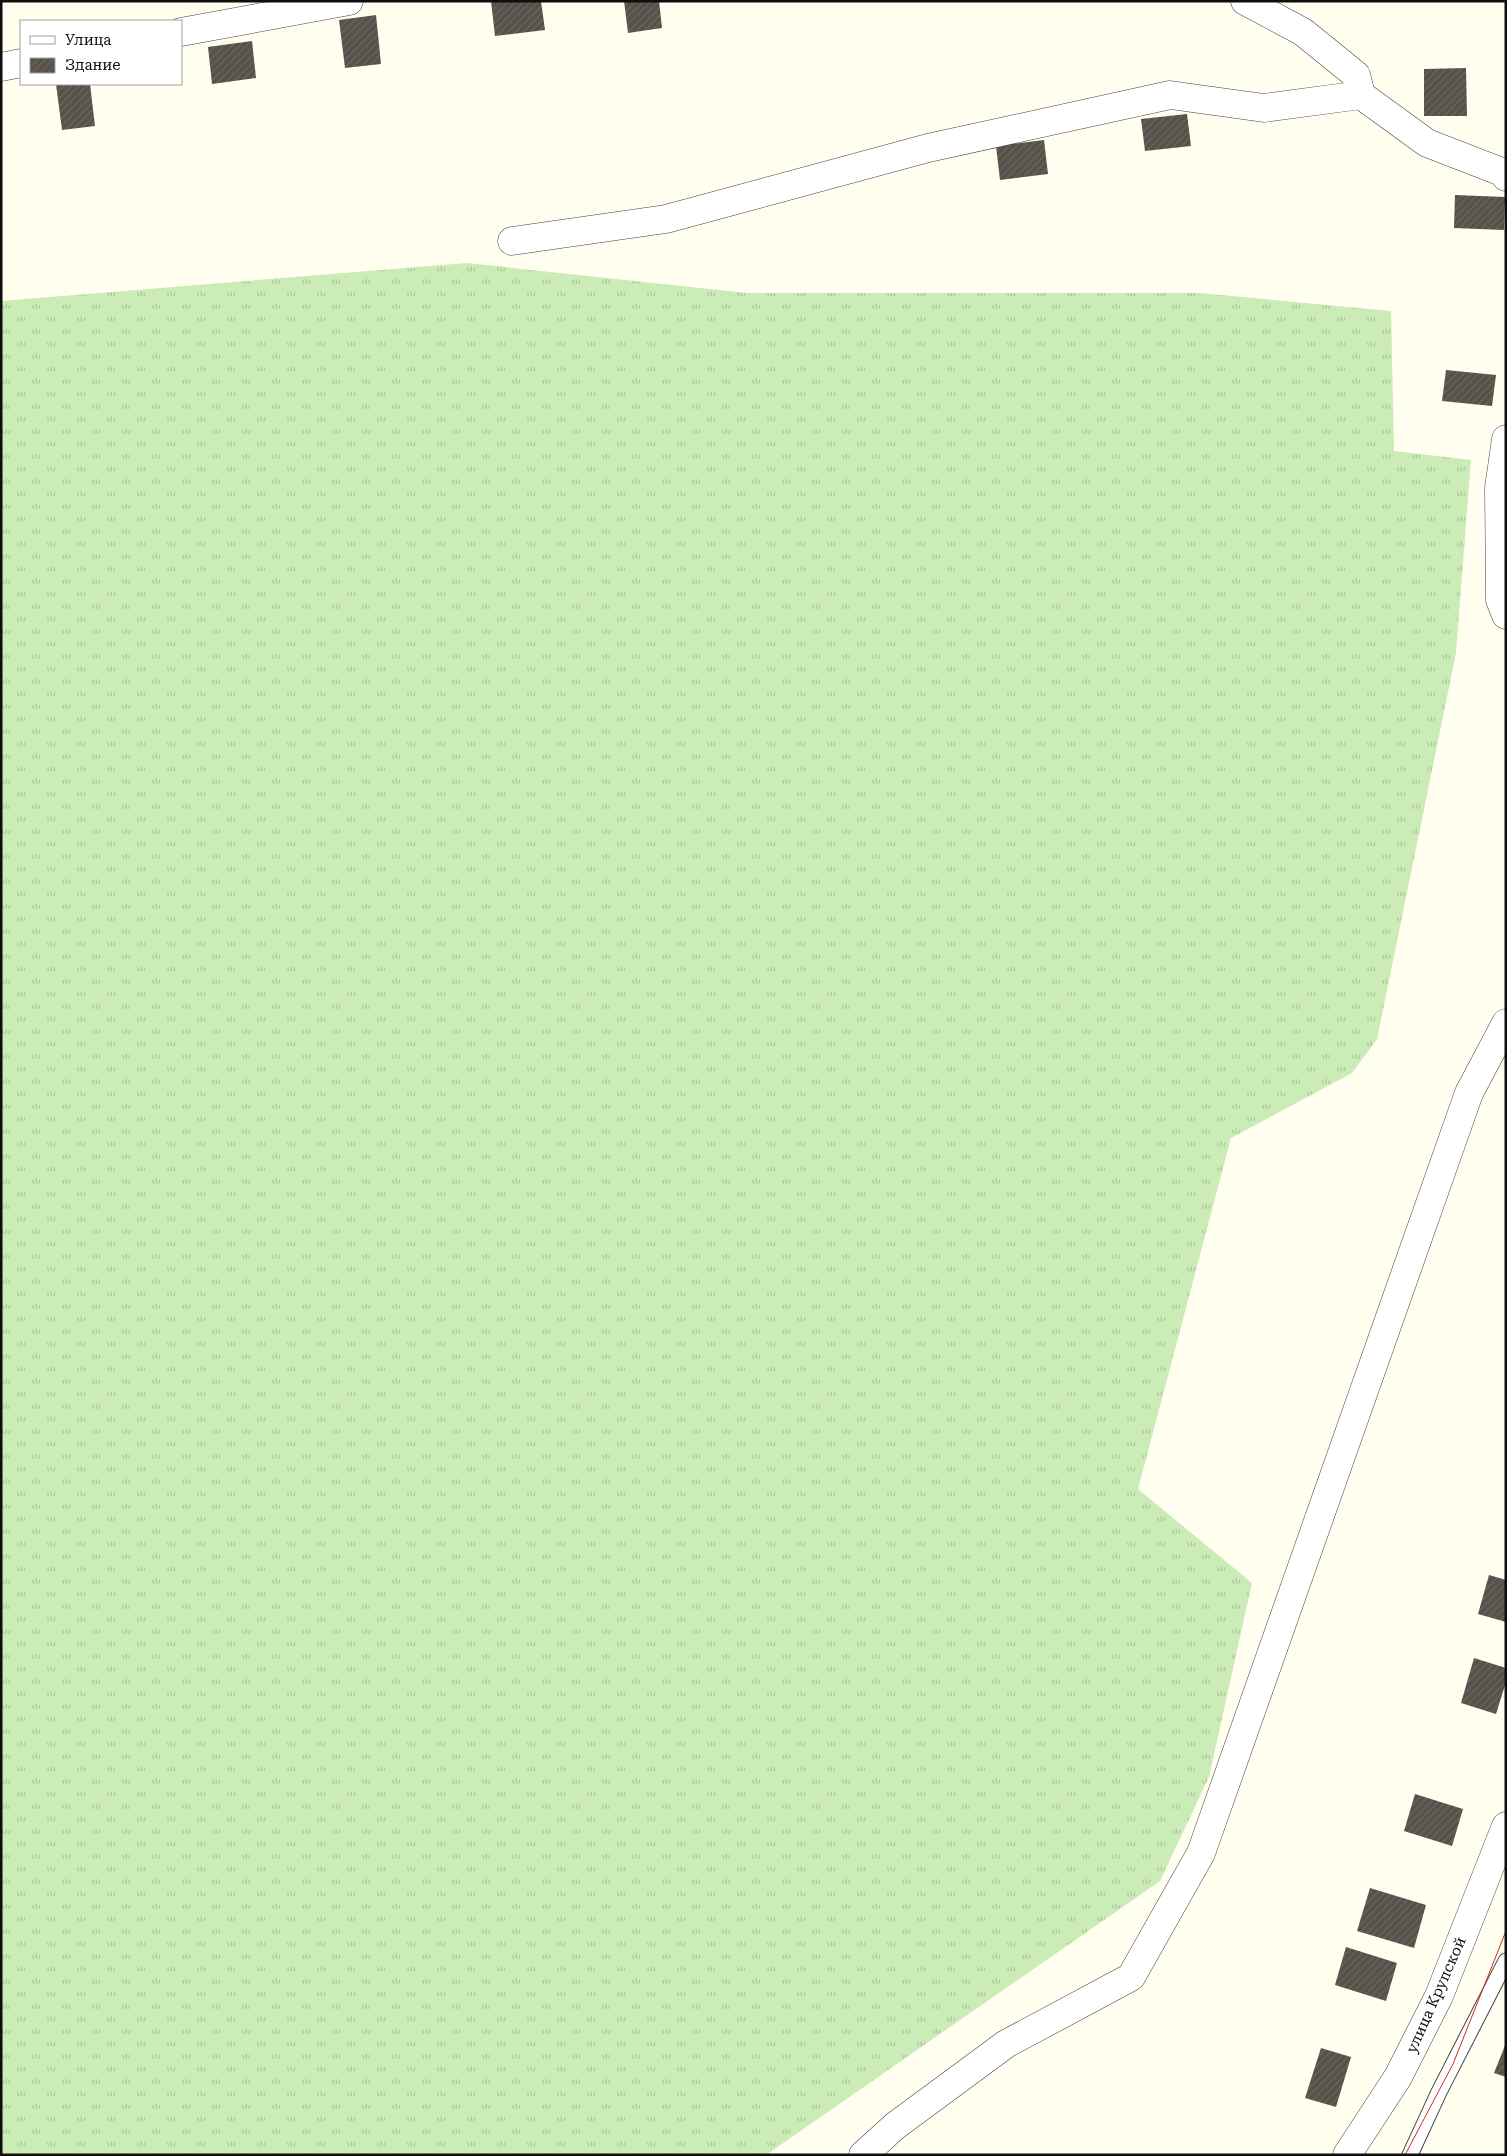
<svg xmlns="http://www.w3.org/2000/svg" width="1507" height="2156" font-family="'Roboto Serif',serif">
	<defs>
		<pattern id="grass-tufts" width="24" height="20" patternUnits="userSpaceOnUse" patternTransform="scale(1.25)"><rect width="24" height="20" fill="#cbebb7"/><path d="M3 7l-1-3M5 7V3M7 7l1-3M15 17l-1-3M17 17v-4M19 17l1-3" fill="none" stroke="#adc89c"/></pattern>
		<pattern id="building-hatch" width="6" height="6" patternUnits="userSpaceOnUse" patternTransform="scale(1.25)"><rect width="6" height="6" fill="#57514a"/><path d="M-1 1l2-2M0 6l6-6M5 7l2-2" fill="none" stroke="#6a6560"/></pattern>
	</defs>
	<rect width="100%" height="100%" fill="#fffeef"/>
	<polygon fill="url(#grass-tufts)" points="467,263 747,293 1199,293 1391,311 1394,451 1471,460 1456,653 1377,1039 1352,1073 1231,1138 1138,1489 1252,1583 1209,1777 1160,1881 766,2155 1,2155 1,301"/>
	<g fill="url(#building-hatch)">
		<polygon points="491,1 541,1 545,30 495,36"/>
		<polygon points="624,1 659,1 662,28 628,33"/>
		<polygon points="376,15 381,64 345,68 339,20"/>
		<polygon points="252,41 256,78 212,84 208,47"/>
		<polygon points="1466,68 1467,116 1424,116 1424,69"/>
		<polygon points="56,84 90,84 95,126 62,130"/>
		<polygon points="1187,114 1191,146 1145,151 1141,119"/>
		<polygon points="1044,140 1048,174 1000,180 996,146"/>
		<polygon points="1455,195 1505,197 1504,230 1454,228"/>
		<polygon points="1446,370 1496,375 1492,406 1442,401"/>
		<polygon points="1489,1575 1506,1580 1506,1622 1478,1614"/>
		<polygon points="1474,1658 1506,1668 1506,1682 1496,1714 1461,1703"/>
		<polygon points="1415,1794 1463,1809 1452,1846 1404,1831"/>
		<polygon points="1370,1888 1426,1905 1414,1948 1357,1931"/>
		<polygon points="1346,1947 1397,1963 1386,2001 1335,1985"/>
		<polygon points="1506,2043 1506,2077 1494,2073"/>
		<polygon points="1321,2048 1351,2057 1336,2107 1305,2098"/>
	</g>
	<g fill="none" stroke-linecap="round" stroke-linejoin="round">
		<g stroke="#414141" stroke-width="17">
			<polyline id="lane" points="1410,2155 1439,2092 1506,1961"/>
		</g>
		<g stroke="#414141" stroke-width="29">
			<g id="street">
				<polyline points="1245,1 1303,32 1356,75 1361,95 1427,143 1502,172 1506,177"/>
				<polyline points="181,32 349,1"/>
				<polyline points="1,67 21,63"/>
				<polyline points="512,241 666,219 928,148 1170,95 1264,108 1361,95"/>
				<polyline points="1506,439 1499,488 1500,600 1506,615"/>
				<polyline points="863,2155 895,2126 1006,2044 1131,1977 1201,1853 1469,1093 1506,1023"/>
				<polyline points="1347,2155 1398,2077 1439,1996 1506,1826"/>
			</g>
		</g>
		<use href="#lane" stroke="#fff" stroke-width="15"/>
		<use href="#street" stroke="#fff" stroke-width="28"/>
		<polyline stroke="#c42f20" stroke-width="1" points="1405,2155 1453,2064 1506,1931"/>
	</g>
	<g text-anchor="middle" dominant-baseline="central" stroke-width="5" stroke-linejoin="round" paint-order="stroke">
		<g font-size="15" fill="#0e0e0e" stroke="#fff">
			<text transform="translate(1436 1995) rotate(-66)">улица Крупской</text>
		</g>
	</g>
	<rect width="1507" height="2156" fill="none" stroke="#0e0e0e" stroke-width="5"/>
	<rect x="20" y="20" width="162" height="65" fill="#ffffff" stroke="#9f9f9f"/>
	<rect x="30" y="36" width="25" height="8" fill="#ffffff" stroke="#9f9f9f"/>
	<text x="65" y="45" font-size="15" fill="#0e0e0e">Улица</text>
	<rect x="30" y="58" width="25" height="15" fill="url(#building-hatch)" stroke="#9f9f9f"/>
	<text x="65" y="70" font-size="15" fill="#0e0e0e">Здание</text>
</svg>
